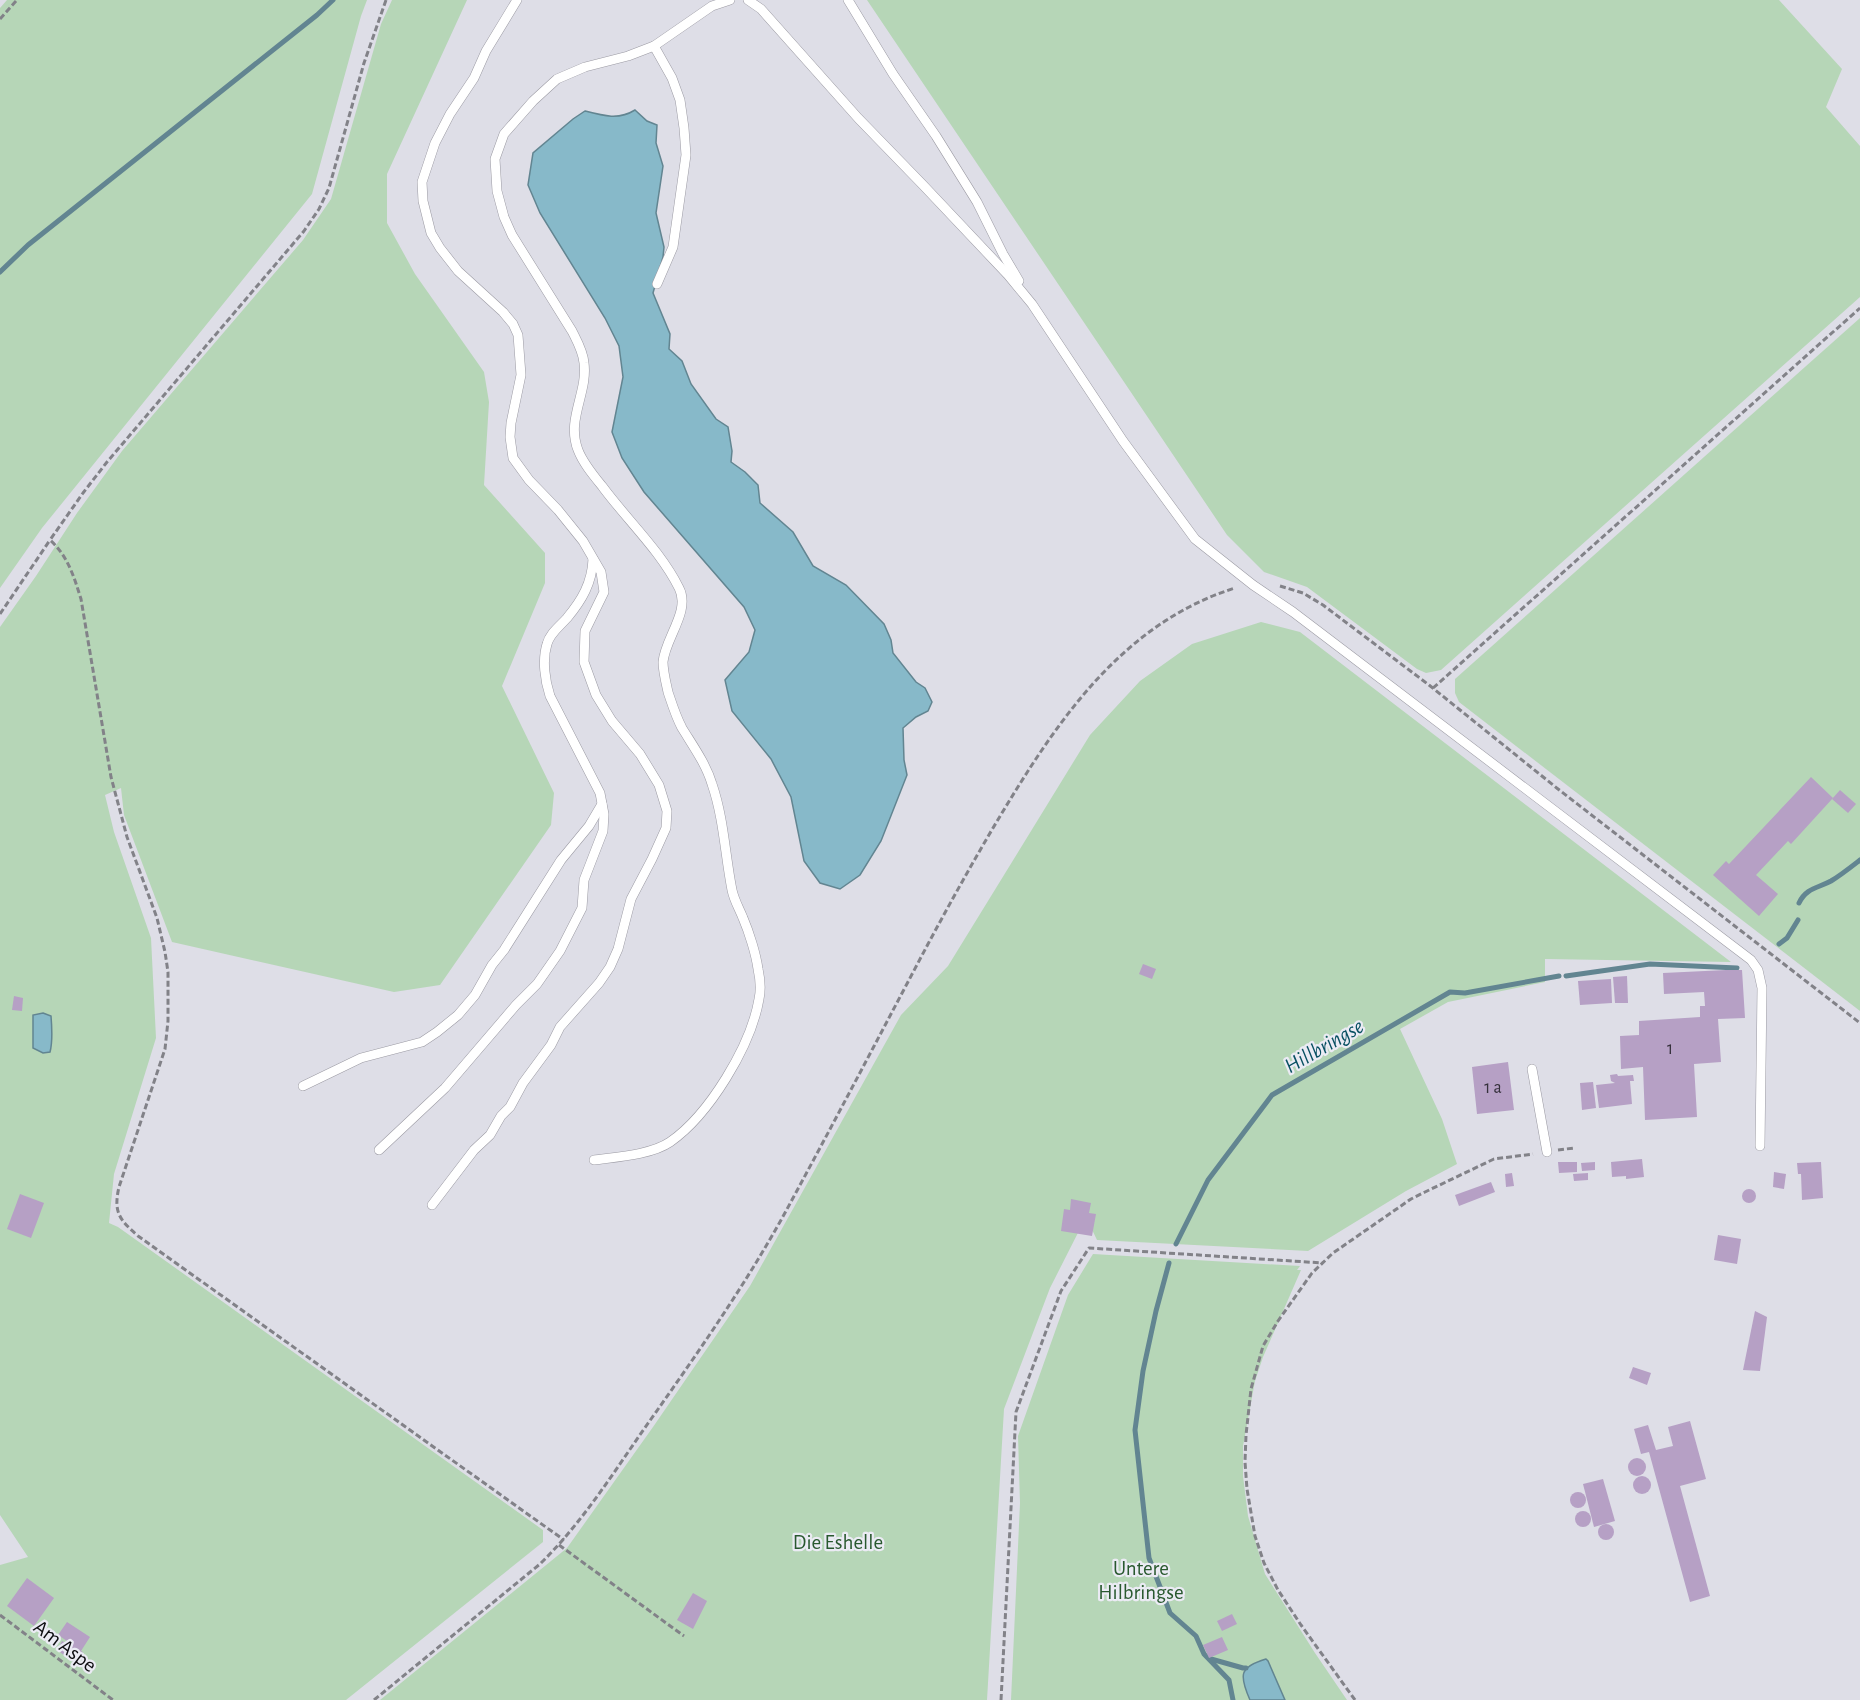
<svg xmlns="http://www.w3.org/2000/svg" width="1860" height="1700" font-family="'Alegreya Sans',sans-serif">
	<rect width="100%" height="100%" fill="#dedee7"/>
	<g fill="#b6d6b7">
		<polygon points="7,0 367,0 361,16 312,194 42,528 0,588 0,8"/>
		<polygon points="392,0 467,0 387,174 387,223 415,274 484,372 489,402 484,485 545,553 545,583 502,686 554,793 551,825 440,985 394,992 172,942 124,815 121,788 105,795 114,832 151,938 156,1038 114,1174 109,1223 118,1227 543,1530 543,1542 346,1700 0,1700 0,1565 28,1557 0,1515 0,627 36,576 77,513 122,451 303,240 331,199 381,24"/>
		<polygon points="867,0 1779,0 1842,69 1826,107 1860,146 1860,297 1441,670 1426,673 1417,669 1307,587 1264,572 1227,535"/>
		<polygon points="1860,318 1860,1011 1459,702 1455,693 1455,679"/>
		<polygon points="1261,622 1300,632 1731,962 1545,959 1545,982 1448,1002 1400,1029 1442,1119 1457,1164 1406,1191 1308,1251 1097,1240 1086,1217 1050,1288 1004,1409 987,1700 380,1700 567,1548 653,1427 750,1286 901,1015 948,966 1090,735 1140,681 1192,644"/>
		<polygon points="1093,1254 1300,1266 1297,1270 1301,1270 1263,1357 1255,1381 1243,1446 1243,1476 1248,1516 1265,1574 1315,1653 1347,1700 1011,1700 1020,1503 1018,1436 1068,1295"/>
	</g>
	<g fill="#87b9c9" stroke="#628591" stroke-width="1.5">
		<path d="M635,110l12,11 10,4 -1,18 7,23 -7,47 8,34 -1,10 -10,36 17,41 -1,15 13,12 9,23 25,35 12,8 4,24 -1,11 14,10 13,13 2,18 33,29 20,34 33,19 38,39 7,16 2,13 23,29 9,6 7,14 -4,9 -12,6 -13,11 1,32 3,15 -26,66 -21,34 -20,14 -20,-6 -16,-22 -13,-64 -20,-38 -39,-48 -7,-31 24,-28 6,-22 -11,-23 -100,-115 -22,-34 -10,-26 11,-55 -4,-31 -14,-28 -65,-105 -12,-28 5,-32 40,-34 12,-8c19,5 34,9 50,-1z"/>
		<path d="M43,1013l8,3c1,12 2,25 -1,36l-7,1 -10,-5v-33z"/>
		<path d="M1266,1659l2,2 17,39h-35c-11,-25 -11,-33 16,-41z"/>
	</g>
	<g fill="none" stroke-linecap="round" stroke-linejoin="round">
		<g stroke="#628591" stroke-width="5">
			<polyline points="0,272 28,245 317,15 333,0"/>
			<path d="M1799,903c7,-15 19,-15 32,-22 10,-6 20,-14 29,-21"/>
			<polyline points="1779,944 1787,938 1798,920"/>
			<polyline points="1566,976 1650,964 1737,968"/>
			<polyline points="1176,1244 1208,1180 1272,1095 1450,992 1465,993 1559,976"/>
			<polyline points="1169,1263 1156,1311 1143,1371 1135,1430 1149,1558 1170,1613 1196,1636 1204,1654 1229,1680 1233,1700"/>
			<polyline points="1211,1659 1243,1668 1246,1668"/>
		</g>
	</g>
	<g fill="#b6a0c5">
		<polygon points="1811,777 1833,798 1791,844 1788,841 1756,875 1778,894 1759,916 1713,875 1726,861 1729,864"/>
		<polygon points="1840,790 1856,804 1848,813 1832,799"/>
		<polygon points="1143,964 1156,969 1152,979 1139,974"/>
		<polygon points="1726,970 1742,970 1745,1018 1718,1019 1721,1062 1694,1064 1697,1117 1645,1120 1643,1067 1621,1069 1620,1036 1639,1035 1639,1021 1700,1017 1700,1006 1705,1006 1704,992 1664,994 1663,973"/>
		<polygon points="1627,976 1628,1003 1615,1003 1613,977"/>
		<polygon points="1611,979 1612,1003 1580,1005 1578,981"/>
		<polygon points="14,996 23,998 22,1011 12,1010"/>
		<polygon points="1508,1062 1514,1110 1477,1114 1472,1067"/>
		<polygon points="1617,1074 1618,1076 1633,1075 1634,1081 1630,1081 1632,1104 1599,1108 1596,1085 1615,1083 1611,1081 1610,1075"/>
		<polygon points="1593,1082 1596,1108 1582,1110 1580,1083"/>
		<polygon points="1642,1159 1644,1177 1626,1179 1626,1176 1612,1177 1611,1162"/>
		<polygon points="1558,1162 1577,1162 1577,1172 1559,1173"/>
		<polygon points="1595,1162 1595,1170 1582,1171 1581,1163"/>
		<polygon points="1821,1162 1823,1198 1802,1200 1801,1174 1798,1174 1797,1163"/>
		<polygon points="1774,1172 1786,1174 1784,1189 1773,1187"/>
		<polygon points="1512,1173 1514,1186 1506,1187 1505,1174"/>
		<polygon points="1588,1173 1588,1180 1574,1181 1573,1174"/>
		<polygon points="1491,1182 1495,1192 1459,1206 1455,1195"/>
		<circle cx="1749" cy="1196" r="7"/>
		<polygon points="20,1194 44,1203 31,1238 7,1229"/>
		<polygon points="1071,1199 1091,1203 1089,1213 1096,1214 1092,1236 1061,1231 1064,1209 1070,1210"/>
		<polygon points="1718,1235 1741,1239 1737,1264 1714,1260"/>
		<polygon points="1755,1311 1767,1317 1760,1371 1743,1370"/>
		<polygon points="1633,1367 1651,1373 1647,1385 1629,1378"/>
		<polygon points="1690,1421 1706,1479 1680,1486 1710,1596 1690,1602 1649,1452 1641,1454 1634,1429 1648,1425 1656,1450 1673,1446 1668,1427"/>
		<circle cx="1637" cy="1467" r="9"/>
		<circle cx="1642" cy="1485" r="9"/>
		<polygon points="1603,1479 1615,1521 1594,1527 1583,1484"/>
		<circle cx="1578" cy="1500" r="8"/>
		<circle cx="1583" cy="1519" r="8"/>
		<circle cx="1606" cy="1532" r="8"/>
		<polygon points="27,1578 54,1598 34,1626 7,1606"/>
		<polygon points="693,1593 707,1601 693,1629 677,1620"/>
		<polygon points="1232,1614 1237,1624 1222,1631 1217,1621"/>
		<polygon points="67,1622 90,1637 81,1651 83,1652 75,1663 57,1650 62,1641 69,1645 70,1643 58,1635"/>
		<polygon points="1222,1637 1228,1650 1209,1658 1203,1645"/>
	</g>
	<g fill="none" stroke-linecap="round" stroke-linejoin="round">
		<g stroke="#9b9aa3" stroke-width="10">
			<g id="service">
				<polyline points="748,0 761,9 858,118 923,185 1008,275 1032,304 1123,441 1195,539 1253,585 1293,612 1751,960 1758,970 1762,988 1760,1146"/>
				<polyline points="848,0 893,74 936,136 977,202 1003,254 1019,281"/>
				<polyline points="654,46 672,78 680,100 684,128 686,155 673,247 657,284"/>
				<polyline points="1532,1069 1547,1152"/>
				<polyline points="303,1086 361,1058 422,1042 437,1032 458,1015 475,995 492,965 504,950 561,860 589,826 602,804"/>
				<path d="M379,1150l66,-62 71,-83 21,-21 23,-33 22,-43 2,-28 19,-49 1,-17 -4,-21 -50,-97c-5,-15 -8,-36 -3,-52 3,-11 12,-17 20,-26 15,-18 25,-35 26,-59"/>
				<path d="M594,1160c21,-3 57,-5 76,-18 39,-27 81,-96 89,-143 2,-9 1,-21 -1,-30 -2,-15 -9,-37 -15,-51 -4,-10 -9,-18 -11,-28 -7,-35 -8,-71 -20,-106 -6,-20 -19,-38 -30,-56 -6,-11 -10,-24 -14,-36 -2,-9 -5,-21 -5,-30 2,-24 28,-51 16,-74 -19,-38 -52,-68 -77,-102 -9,-11 -19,-23 -24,-36 -12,-31 10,-57 6,-87 -1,-12 -7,-22 -12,-32l-60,-96 -8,-18 -7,-26 -2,-32 9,-25 29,-33 24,-22 28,-12 43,-11 26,-10 58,-40 18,-6"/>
				<polyline points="432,1205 474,1150 490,1135 501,1116 510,1107 523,1083 551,1045 560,1027 599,983 610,967 618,949 631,899 652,859 666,828 667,811 659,785 640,754 612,721 596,695 584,662 585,631 604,592 601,572 583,541 558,510 529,480 513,458 510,437 511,423 521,375 518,335 513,324 503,312 458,271 440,248 431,233 423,201 422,182 435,143 450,114 474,78 486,51 517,0"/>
			</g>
		</g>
		<g stroke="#828288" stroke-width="3" stroke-dasharray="6 3" stroke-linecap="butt">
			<path d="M386,0l-22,63 -35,125 -10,21 -15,22 -197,231 -24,31 -33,47c18,16 24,37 31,59l30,178 16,60 30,81 8,34 3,20v49l-3,28 -46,138c-6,26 1,33 19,49l426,304"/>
			<polyline points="0,19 17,0"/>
			<polyline points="1280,586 1303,593 1323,605 1429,685 1558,789 1860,1023"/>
			<polyline points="0,614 50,540"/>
			<polyline points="1433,688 1860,308"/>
			<polyline points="1558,1150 1574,1148"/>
			<polyline points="559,1545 684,1636"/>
			<polyline points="0,1615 113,1700"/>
			<path d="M374,1700l166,-136c41,-40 72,-89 104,-135 53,-75 106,-150 149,-231 46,-85 90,-169 135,-254 28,-52 57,-104 88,-154 54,-87 117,-170 219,-202"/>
			<polyline points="1001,1700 1016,1412 1061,1291 1089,1248 1323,1263"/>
			<polyline points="1355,1700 1301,1625 1278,1590 1264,1563 1255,1536 1247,1489 1245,1462 1246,1435 1251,1389 1263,1346 1278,1321 1312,1273 1333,1253 1411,1199 1425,1192 1494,1159 1533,1154"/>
		</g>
		<use href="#service" stroke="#fff" stroke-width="9"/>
	</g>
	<g text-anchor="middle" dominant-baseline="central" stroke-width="4.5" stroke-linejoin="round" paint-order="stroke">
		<g font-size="18" fill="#36313c">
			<text x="1670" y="1049">1</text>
			<text x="1493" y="1088">1 a</text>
		</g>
		<g font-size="21" fill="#29592f" stroke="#ebebf4">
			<text x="838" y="1542">Die Eshelle</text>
			<text x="1141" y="1568">Untere<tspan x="1141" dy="24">Hilbringse</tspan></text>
		</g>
		<g font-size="21" fill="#0c0c0f" stroke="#ebebf4">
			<text transform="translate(65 1646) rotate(37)">Am Aspe</text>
		</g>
		<g font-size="22" font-style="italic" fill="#085062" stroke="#ebebf4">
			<text transform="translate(1324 1046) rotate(-30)">Hillbringse</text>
		</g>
	</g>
</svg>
